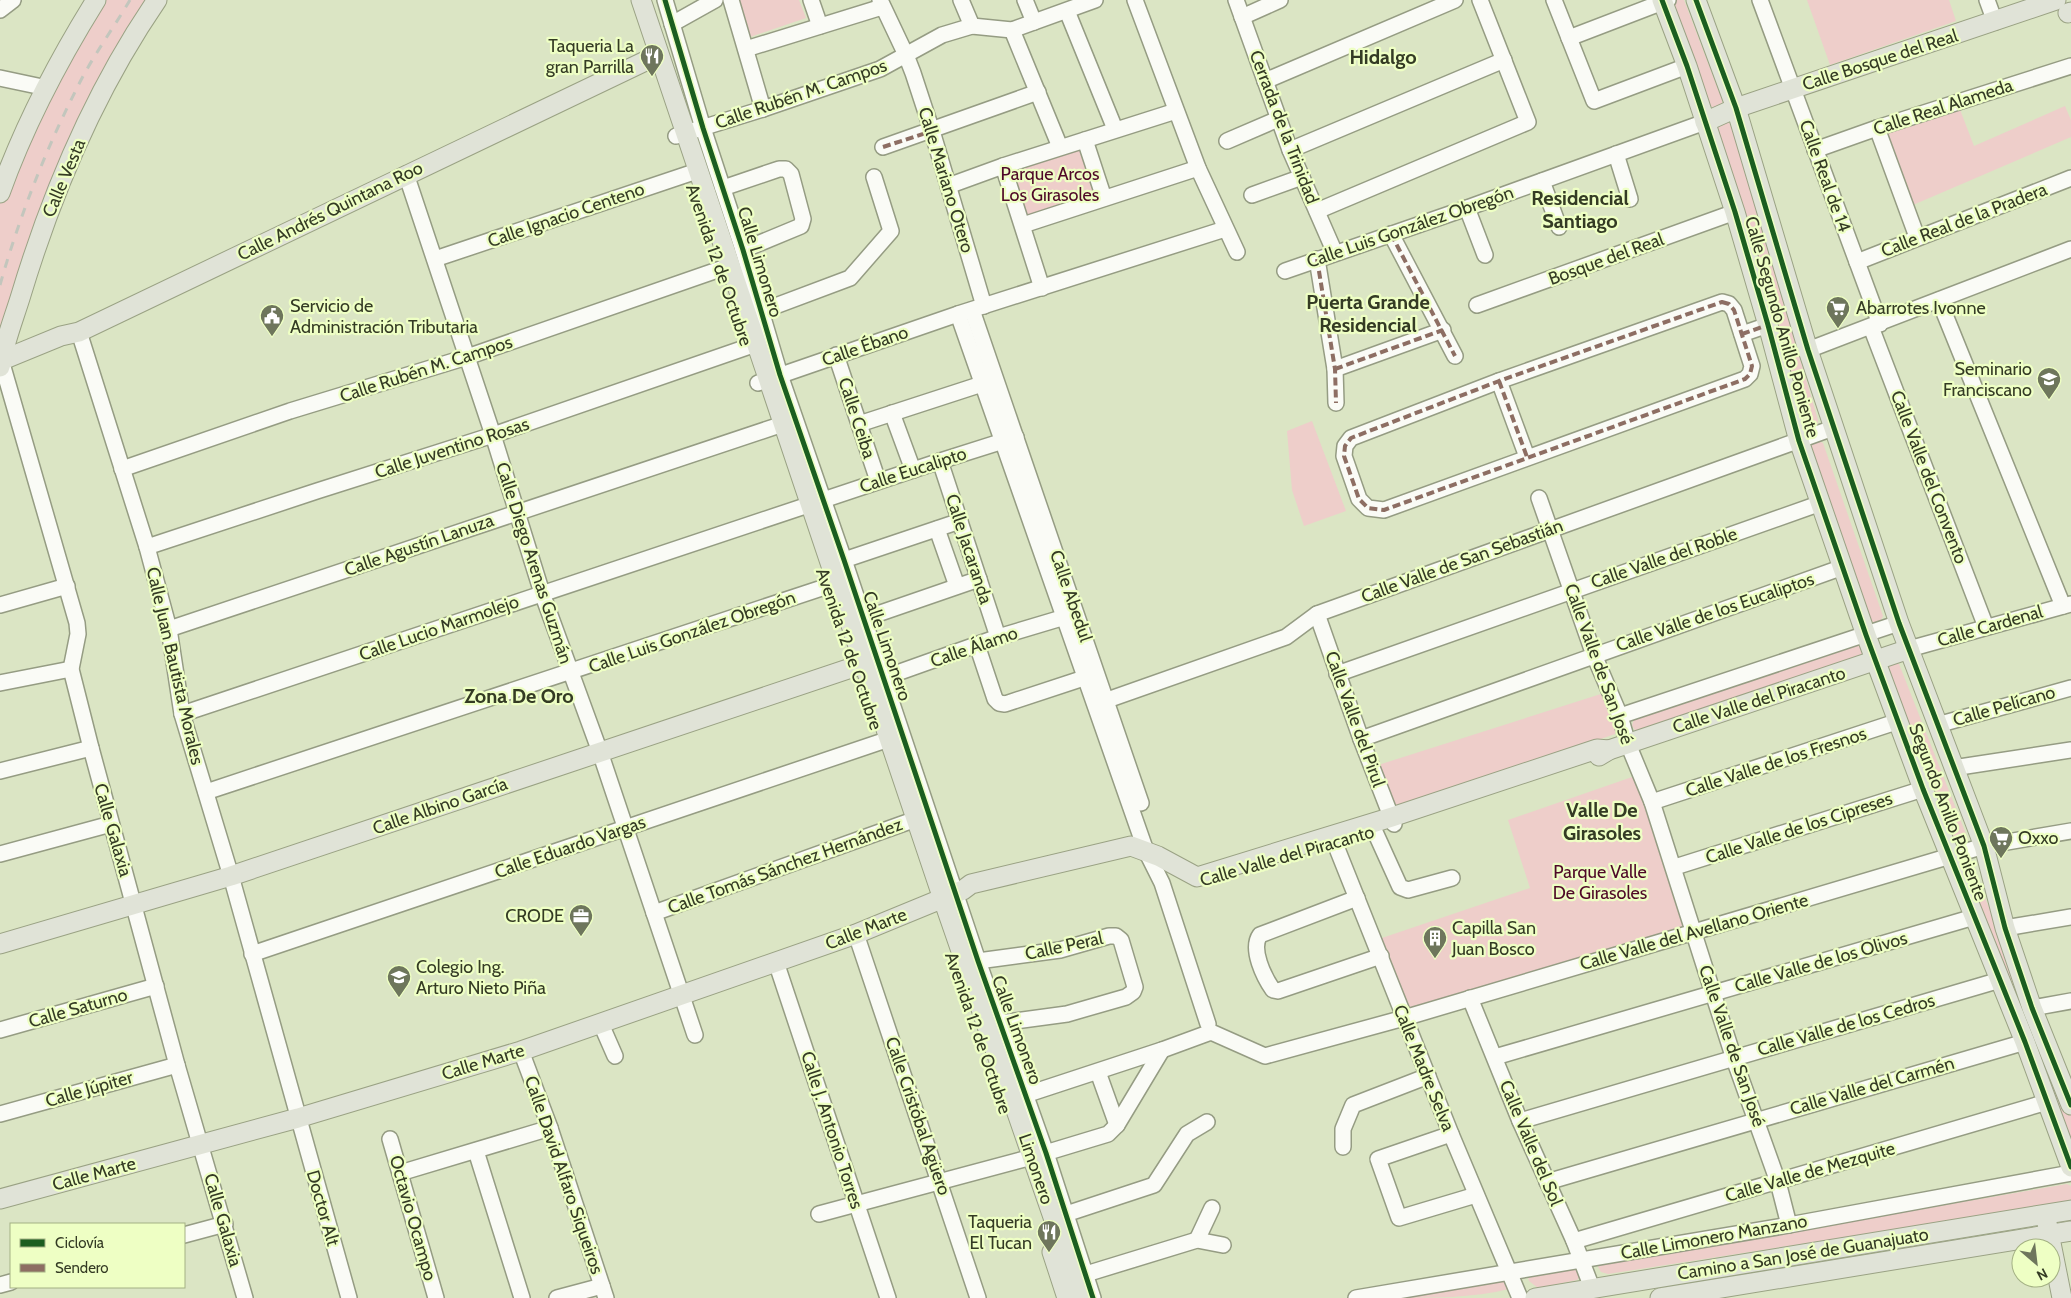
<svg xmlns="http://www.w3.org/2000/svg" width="2071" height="1298" font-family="Cabin,sans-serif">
	<rect width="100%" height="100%" fill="#dbe5c4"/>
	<g fill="#eececa">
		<polygon points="99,0 151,0 138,20 0,352 0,201"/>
		<polygon points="734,0 799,0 806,18 747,38"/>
		<polygon points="1670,0 1684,0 1722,100 1722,106 1717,109 1712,107 1708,102"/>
		<polygon points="1807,0 1949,0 1956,21 1830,65"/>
		<polygon points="2065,106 2071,120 2071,137 1913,205 1887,132 1959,107 1974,146"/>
		<polygon points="1728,121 1732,128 1818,420 1817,428 1811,432 1804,429 1718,134 1718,126"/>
		<polygon points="1083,145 1101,198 1023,223 1007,169"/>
		<polygon points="1312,421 1346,511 1304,526 1292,490 1287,431"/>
		<polygon points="1816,440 1823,443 1883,616 1880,622 1875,623 1870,622 1809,448 1811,442"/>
		<polygon points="1860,644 1870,656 1646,731 1635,730 1632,726 1634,718"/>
		<polygon points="1896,661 1899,664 1968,839 1967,844 1958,847 1955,844 1887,670 1885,666"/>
		<polygon points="1604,693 1618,733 1390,812 1372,767"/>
		<polygon points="1635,776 1690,928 1406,1014 1376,940 1530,888 1508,820"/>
		<polygon points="1969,858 2071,1111 2071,1159 1958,860"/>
		<polygon points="2067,1184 2071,1186 2071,1199 2069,1202 2059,1204 1608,1274 1601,1272 1598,1267 1599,1264"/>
		<polygon points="1578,1268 1581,1275 1577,1280 1538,1288 1529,1281 1528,1277"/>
		<path d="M1508,1279l1,10c-35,9 -79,9 -117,9z"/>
	</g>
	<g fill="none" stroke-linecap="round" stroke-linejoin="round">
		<g stroke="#959c83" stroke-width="18">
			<g id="minor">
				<polyline points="665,0 703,128 743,250 780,375 844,560 978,961 1046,1153 1093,1298"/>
				<polyline points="731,0 763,109"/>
				<polyline points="811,0 820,26"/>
				<polyline points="880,0 906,55 913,73 932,131 984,306"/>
				<polyline points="961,0 972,26"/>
				<polyline points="1025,0 1034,22"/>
				<polyline points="1135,0 1198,168 1237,252"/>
				<polyline points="1236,0 1290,150 1335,253"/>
				<polyline points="1554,0 1594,101 1687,66"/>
				<polyline points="1760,0 1880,324"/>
				<polyline points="1987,0 1995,22"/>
				<polyline points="0,10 13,0"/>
				<polyline points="1067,11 1115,129"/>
				<polyline points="1242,17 1280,0"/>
				<polyline points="672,24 715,0"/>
				<polyline points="1012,30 1060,147"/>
				<polyline points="1569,38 1668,0"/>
				<polyline points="746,49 882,7"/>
				<polyline points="0,78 47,88"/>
				<polyline points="1265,81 1455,0"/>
				<polyline points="1877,128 1917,237"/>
				<polyline points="676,136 763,109 880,69 942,35 972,26 1012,30 1095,0"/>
				<polyline points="1085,140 1104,198"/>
				<polyline points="1227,141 1278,119"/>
				<polyline points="883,147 1038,92"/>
				<polyline points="1290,150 1504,60"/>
				<polyline points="1815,150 1877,128 2071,66"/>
				<polyline points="1616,154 1630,199"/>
				<polyline points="1003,166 1042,288"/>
				<polyline points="406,174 493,435 542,593 600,752 695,1035"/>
				<polyline points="1542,181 1559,227"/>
				<polyline points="948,186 1003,166 1176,111"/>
				<polyline points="723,188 779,169 786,169 791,174 803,219 801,226 743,250"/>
				<polyline points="1252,195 1302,177"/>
				<polyline points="1467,208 1485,255"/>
				<polyline points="1317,211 1528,122 1480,0"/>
				<polyline points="1023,225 1198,168"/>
				<polyline points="1391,234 1455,356"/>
				<polyline points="435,259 697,171"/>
				<polyline points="1317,259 1335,369 1336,403"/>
				<polyline points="1857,262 2071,178"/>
				<polyline points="1285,271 1467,208 1705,122"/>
				<polyline points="1939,300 2063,606"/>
				<polygon points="1722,302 1729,304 1734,310 1752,366 1750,374 1745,379 1384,510 1368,508 1359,499 1344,456 1345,446 1351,438 1499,381"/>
				<polyline points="1477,305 1735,212"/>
				<polyline points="972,310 1141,803"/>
				<polyline points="754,314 850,278 891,231 874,177"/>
				<polyline points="958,314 1146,851 1162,883 1208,1024"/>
				<polyline points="1871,327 1986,627"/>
				<polyline points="79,332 147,547 169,629 182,714 231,876 349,1298"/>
				<polyline points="1742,334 1768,325"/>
				<polyline points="1808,350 2071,249"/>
				<polyline points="836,355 878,481"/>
				<polyline points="1,360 77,623 78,634 71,669 91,748 177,1065 245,1298"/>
				<polyline points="1335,369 1443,330"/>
				<polyline points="1499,381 1527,457"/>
				<polyline points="758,383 958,314 1225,229"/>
				<polyline points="892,413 913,470"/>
				<polyline points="859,424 982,384"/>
				<polyline points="940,461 998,637"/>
				<polyline points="122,469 290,411 467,357 729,266"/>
				<polyline points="1539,498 1594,655 1620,716 1628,744 1652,802 1734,1059 1778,1182 1789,1225"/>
				<polyline points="937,529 957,586"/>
				<polyline points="147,547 317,491 493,435 756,344"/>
				<polyline points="844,560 960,521"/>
				<polyline points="0,605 67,586"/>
				<polyline points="1317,614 1361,739 1394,824"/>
				<polyline points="863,619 979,579"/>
				<polyline points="169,629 783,424"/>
				<polyline points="977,645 995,699 999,703 1005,704 1087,677"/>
				<polyline points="1909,649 2071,604"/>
				<polyline points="1337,674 1821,503"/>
				<polyline points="883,678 998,637 1065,617"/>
				<polyline points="0,683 71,669"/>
				<polyline points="1096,704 1286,637 1317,614 1833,428"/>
				<polyline points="182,714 940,461 1016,437"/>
				<polyline points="1620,716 1899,623"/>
				<polyline points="1937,725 2071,688"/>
				<polyline points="1361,739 1843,567"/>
				<polyline points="1953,768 2071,750"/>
				<polyline points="0,771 91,748"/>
				<polyline points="206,792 837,583"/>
				<polyline points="1652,802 1899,721"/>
				<polyline points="1371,823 1400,887 1408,890 1452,878"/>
				<polyline points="1332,836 1451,1134 1520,1298"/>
				<polyline points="0,854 111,824"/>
				<polyline points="1675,867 1923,789"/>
				<path d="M1357,898l-97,37c-10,14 4,42 13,55l5,1 103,-35"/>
				<polyline points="654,913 916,819"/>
				<polyline points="2005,928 2071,917"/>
				<polyline points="856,934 978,1298"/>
				<polyline points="252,954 889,739"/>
				<polyline points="978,961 1060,950 1109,936 1116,936 1121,940 1135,987 1133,992 1126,997 1067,1014 1000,1023"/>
				<polyline points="776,962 888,1298"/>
				<polyline points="1470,998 1520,1121 1574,1241 1592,1288"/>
				<polyline points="2032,1008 2071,1001"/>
				<polyline points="601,1024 615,1056"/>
				<polyline points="0,1030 156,986"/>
				<polyline points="521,1051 550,1128 606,1298"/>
				<polyline points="1495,1057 1974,917"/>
				<polyline points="1098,1072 1117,1125"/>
				<polyline points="1025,1095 1162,1050 1211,1032 1265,1056 1404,1018 1984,846 2071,831"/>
				<polyline points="0,1114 177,1065"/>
				<polyline points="1520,1121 2000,980"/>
				<polyline points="1451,1134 1378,1159 1399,1218 1476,1195"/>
				<polyline points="390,1139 436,1298"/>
				<polyline points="1343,1147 1343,1129 1353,1105 1428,1076"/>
				<polyline points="476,1151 522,1298"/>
				<polyline points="400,1173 550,1128"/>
				<polyline points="1547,1182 2025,1042"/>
				<polyline points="819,1214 1032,1157 1108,1134 1117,1125 1162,1050"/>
				<polyline points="1066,1214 1154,1185 1187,1134 1207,1122"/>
				<polyline points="184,1235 225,1224"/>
				<polyline points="1197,1240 1212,1208"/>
				<polyline points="1574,1241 2047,1102"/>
				<polyline points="1086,1274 1197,1240 1223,1245"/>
				<polyline points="0,1285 11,1282"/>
				<polyline points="557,1298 602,1286"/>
				<polyline points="1356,1298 1789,1225 2071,1173"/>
			</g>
		</g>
		<g stroke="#9aa284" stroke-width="21">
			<g id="major">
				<polyline points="641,0 943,899 1081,1298"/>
				<polyline points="1662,0 1687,66 1735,212 1768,325 1799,441 1866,635 1923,789 2025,1042 2071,1167"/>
				<polyline points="1696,0 1736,108 1808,350 1899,623 1984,846 2005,928 2032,1008 2071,1105"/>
				<polyline points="2068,13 2071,12"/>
				<polyline points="1705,122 1736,108 2056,0"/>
				<path d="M0,193c24,-67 58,-132 96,-193"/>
				<polyline points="0,361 61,336 79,332 658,55"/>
				<path d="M0,367c4,-24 14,-49 21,-72 31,-103 75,-206 136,-295"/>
				<polyline points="1599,756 1609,750 1909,649"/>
				<polyline points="0,944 231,876 857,666"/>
				<polyline points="0,1199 298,1118 521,1051 856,934 963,890 971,884 1131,846 1158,856 1197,877 1392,817 1597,749 1609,750"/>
				<polyline points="2047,1223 2062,1298"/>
				<polyline points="1052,1252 1067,1298"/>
				<polyline points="1535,1298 2071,1210"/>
				<polyline points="1660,1298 2071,1231"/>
			</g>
		</g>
		<use href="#minor" stroke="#fafbf6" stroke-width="15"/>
		<use href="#major" stroke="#e0e3d7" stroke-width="19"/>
		<path stroke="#c3c6bd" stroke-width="3" stroke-dasharray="9 9" stroke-linecap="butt" d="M0,285c19,-67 45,-134 77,-197 15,-31 36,-59 53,-88"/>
		<g stroke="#8d6e63" stroke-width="4" stroke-dasharray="8 4" stroke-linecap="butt">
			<polyline points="883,147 932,131"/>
			<polyline points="1391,234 1455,356"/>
			<polyline points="1317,259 1335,369 1336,403"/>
			<polygon points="1722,302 1729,304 1734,310 1752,366 1750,374 1745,379 1384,510 1368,508 1359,499 1344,456 1345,446 1351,438 1499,381"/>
			<polyline points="1742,334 1768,325"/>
			<polyline points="1335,369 1443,330"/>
			<polyline points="1499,381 1527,457"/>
		</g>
		<g stroke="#eeffc4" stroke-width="8">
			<g id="cycleway">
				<polyline points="665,0 703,128 743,250 780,375 844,560 978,961 1046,1153 1093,1298"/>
				<polyline points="1662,0 1687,66 1735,212 1768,325 1799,441 1866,635 1923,789 2025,1042 2071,1167"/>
				<polyline points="1696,0 1736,108 1808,350 1899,623 1984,846 2005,928 2032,1008 2071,1105"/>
			</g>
		</g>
		<use href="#cycleway" stroke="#1b5e20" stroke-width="5"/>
	</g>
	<defs>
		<g id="restaurant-pin" transform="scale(1.25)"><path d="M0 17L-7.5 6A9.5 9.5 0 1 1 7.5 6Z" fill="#6e765c" stroke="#eeffc4"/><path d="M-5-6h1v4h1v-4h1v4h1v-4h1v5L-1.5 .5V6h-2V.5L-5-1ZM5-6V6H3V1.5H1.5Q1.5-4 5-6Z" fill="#fff"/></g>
		<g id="supermarket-pin" transform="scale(1.25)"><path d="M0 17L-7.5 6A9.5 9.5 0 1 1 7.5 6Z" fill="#6e765c" stroke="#eeffc4"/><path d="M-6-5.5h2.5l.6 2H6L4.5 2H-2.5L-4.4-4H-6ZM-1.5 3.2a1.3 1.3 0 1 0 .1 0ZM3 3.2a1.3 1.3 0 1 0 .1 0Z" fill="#fff"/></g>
		<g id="civic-pin" transform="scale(1.25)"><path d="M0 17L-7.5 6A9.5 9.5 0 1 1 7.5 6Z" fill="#6e765c" stroke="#eeffc4"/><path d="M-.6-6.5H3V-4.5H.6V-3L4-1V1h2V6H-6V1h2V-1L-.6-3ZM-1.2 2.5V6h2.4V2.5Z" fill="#fff"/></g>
		<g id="university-pin" transform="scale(1.25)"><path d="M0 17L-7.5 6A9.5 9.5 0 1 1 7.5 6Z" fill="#6e765c" stroke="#eeffc4"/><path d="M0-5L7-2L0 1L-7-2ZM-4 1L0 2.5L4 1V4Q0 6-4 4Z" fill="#fff"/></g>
		<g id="office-pin" transform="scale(1.25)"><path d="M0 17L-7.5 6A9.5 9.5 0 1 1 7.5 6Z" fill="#6e765c" stroke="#eeffc4"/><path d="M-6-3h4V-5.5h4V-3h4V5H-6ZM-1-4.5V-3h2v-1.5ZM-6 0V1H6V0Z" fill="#fff"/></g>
		<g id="building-pin" transform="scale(1.25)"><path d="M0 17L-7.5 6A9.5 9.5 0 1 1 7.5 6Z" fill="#6e765c" stroke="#eeffc4"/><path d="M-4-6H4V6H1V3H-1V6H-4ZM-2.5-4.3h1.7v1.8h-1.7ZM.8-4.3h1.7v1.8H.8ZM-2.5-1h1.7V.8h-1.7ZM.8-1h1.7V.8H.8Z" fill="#fff"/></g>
		<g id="school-pin" transform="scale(1.25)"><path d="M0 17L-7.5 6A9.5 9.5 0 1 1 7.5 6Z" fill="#6e765c" stroke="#eeffc4"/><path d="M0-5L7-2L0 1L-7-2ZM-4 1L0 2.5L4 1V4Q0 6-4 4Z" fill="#fff"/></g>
	</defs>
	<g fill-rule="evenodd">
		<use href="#restaurant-pin" x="652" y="56"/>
		<use href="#supermarket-pin" x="1838" y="308"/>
		<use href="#civic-pin" x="272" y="316"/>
		<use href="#university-pin" x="2049" y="379"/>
		<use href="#supermarket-pin" x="2001" y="838"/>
		<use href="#office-pin" x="581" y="916"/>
		<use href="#building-pin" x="1435" y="938"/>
		<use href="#school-pin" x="399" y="977"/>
		<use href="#restaurant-pin" x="1049" y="1232"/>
	</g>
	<g text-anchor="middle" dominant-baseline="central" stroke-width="4.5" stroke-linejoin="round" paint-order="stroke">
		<g font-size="18" fill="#343b24" stroke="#eeffc4" text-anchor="start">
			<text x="634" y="46" text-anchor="end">Taqueria La<tspan x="634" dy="21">gran Parrilla</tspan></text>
			<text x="290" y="306">Servicio de<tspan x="290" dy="21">Administración Tributaria</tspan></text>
			<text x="1856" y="308">Abarrotes Ivonne</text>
			<text x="2032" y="369" text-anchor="end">Seminario<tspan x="2032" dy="21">Franciscano</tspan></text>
			<text x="2018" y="838">Oxxo</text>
			<text x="564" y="916" text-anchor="end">CRODE</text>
			<text x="1452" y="928">Capilla San<tspan x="1452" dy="21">Juan Bosco</tspan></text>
			<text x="416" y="967">Colegio Ing.<tspan x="416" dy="21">Arturo Nieto Piña</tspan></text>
			<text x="1032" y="1222" text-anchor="end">Taqueria<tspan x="1032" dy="21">El Tucan</tspan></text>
		</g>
		<g font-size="18" fill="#343b24" stroke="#eeffc4">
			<text transform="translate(1880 60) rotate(-18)">Calle Bosque del Real</text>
			<text transform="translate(801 94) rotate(-19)">Calle Rubén M. Campos</text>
			<text transform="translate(1943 107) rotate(-18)">Calle Real Alameda</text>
			<text transform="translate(1284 127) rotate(69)">Cerrada de la Trinidad</text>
			<text transform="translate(1825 176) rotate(70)">Calle Real de 14</text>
			<text transform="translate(64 178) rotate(-67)">Calle Vesta</text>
			<text transform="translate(946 180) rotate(73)">Calle Mariano Otero</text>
			<text transform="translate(330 211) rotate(-26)">Calle Andrés Quintana Roo</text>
			<text transform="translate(566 215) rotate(-19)">Calle Ignacio Centeno</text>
			<text transform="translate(1964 220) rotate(-21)">Calle Real de la Pradera</text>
			<text transform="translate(1410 227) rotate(-19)">Calle Luis González Obregón</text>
			<text transform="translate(1606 259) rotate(-20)">Bosque del Real</text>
			<text transform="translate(760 262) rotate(73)">Calle Limonero</text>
			<text transform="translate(719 265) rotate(71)">Avenida 12 de Octubre</text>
			<text transform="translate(1782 327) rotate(74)">Calle Segundo Anillo Poniente</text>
			<text transform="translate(865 346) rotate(-19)">Calle Ébano</text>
			<text transform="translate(426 369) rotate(-18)">Calle Rubén M. Campos</text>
			<text transform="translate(857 418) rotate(72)">Calle Ceiba</text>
			<text transform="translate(452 448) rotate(-18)">Calle Juventino Rosas</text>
			<text transform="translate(913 470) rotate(-18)">Calle Eucalipto</text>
			<text transform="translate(1929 477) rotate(69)">Calle Valle del Convento</text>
			<text transform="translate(419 545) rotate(-19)">Calle Agustín Lanuza</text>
			<text transform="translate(969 549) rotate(72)">Calle Jacaranda</text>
			<text transform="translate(1664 558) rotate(-19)">Calle Valle del Roble</text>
			<text transform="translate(1462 561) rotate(-20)">Calle Valle de San Sebastián</text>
			<text transform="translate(534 563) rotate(72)">Calle Diego Arenas Guzmán</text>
			<text transform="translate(1071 596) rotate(71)">Calle Abedul</text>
			<text transform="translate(1715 612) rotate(-19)">Calle Valle de los Eucaliptos</text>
			<text transform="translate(1990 626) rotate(-16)">Calle Cardenal</text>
			<text transform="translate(439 628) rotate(-19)">Calle Lucio Marmolejo</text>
			<text transform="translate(692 632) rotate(-19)">Calle Luis González Obregón</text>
			<text transform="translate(887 646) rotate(71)">Calle Limonero</text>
			<text transform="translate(974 647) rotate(-19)">Calle Álamo</text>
			<text transform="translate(849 649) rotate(71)">Avenida 12 de Octubre</text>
			<text transform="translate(1599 664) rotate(70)">Calle Valle de San José</text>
			<text transform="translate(175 666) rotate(77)">Calle Juan Bautista Morales</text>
			<text transform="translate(1759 700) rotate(-18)">Calle Valle del Piracanto</text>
			<text transform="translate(2004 706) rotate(-16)">Calle Pelícano</text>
			<text transform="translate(1355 719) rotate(70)">Calle Valle del Pirul</text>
			<text transform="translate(1776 762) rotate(-18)">Calle Valle de los Fresnos</text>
			<text transform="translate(440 806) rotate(-19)">Calle Albino García</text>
			<text transform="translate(1948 812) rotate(69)">Segundo Anillo Poniente</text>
			<text transform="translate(1799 828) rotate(-18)">Calle Valle de los Cipreses</text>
			<text transform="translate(113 830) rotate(74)">Calle Galaxia</text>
			<text transform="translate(570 847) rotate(-19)">Calle Eduardo Vargas</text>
			<text transform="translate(1287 856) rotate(-16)">Calle Valle del Piracanto</text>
			<text transform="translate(785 866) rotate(-20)">Calle Tomás Sánchez Hernández</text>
			<text transform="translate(866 929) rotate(-21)">Calle Marte</text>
			<text transform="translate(1694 932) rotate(-16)">Calle Valle del Avellano Oriente</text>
			<text transform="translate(1064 946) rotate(-12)">Calle Peral</text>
			<text transform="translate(1821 962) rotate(-16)">Calle Valle de los Olivos</text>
			<text transform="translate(78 1008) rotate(-16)">Calle Saturno</text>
			<text transform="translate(1846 1025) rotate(-16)">Calle Valle de los Cedros</text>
			<text transform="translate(1017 1030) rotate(70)">Calle Limonero</text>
			<text transform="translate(978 1033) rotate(71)">Avenida 12 de Octubre</text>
			<text transform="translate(1732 1046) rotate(71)">Calle Valle de San José</text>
			<text transform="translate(483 1062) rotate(-17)">Calle Marte</text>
			<text transform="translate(1424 1068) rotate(68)">Calle Madre Selva</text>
			<text transform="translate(1872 1086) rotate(-16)">Calle Valle del Carmén</text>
			<text transform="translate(89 1089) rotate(-16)">Calle Júpiter</text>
			<text transform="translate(918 1116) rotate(71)">Calle Cristóbal Agüero</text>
			<text transform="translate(832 1130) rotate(72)">Calle J. Antonio Torres</text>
			<text transform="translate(1531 1143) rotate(67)">Calle Valle del Sol</text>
			<text transform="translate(1036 1169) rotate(71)">Limonero</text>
			<text transform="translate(1810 1172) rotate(-16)">Calle Valle de Mezquite</text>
			<text transform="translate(94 1174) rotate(-15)">Calle Marte</text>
			<text transform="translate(564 1175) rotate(71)">Calle David Alfaro Siqueiros</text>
			<text transform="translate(323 1208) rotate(74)">Doctor Alt</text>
			<text transform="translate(413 1218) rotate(74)">Octavio Ocampo</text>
			<text transform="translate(223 1220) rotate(74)">Calle Galaxia</text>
			<text transform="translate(1714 1237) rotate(-10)">Calle Limonero Manzano</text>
			<text transform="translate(1803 1254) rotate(-9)">Camino a San José de Guanajuato</text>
		</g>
		<g font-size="18" fill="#4f0827" stroke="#eeffc4">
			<text x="1050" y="174">Parque Arcos<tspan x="1050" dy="21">Los Girasoles</tspan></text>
			<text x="1600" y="872">Parque Valle<tspan x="1600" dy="21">De Girasoles</tspan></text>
		</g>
		<g font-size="20" font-weight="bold" fill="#343b24" stroke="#eeffc4">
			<text x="1383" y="57">Hidalgo</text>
			<text x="1580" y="198">Residencial<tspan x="1580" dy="23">Santiago</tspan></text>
			<text x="1368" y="302">Puerta Grande<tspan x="1368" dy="23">Residencial</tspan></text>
			<text x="519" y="696">Zona De Oro</text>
			<text x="1602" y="810">Valle De<tspan x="1602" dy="23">Girasoles</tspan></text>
		</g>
	</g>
	<rect x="10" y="1223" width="175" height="65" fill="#eeffc4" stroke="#a4b184"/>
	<rect x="20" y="1239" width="25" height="8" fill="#1b5e20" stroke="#a4b184"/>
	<text x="55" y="1248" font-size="15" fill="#343b24">Ciclovía</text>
	<rect x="20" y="1264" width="25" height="8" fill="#8d6e63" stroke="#a4b184"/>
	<text x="55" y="1273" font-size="15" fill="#343b24">Sendero</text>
	<g transform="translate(2036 1263) rotate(152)"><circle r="24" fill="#eeffc4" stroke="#a4b184"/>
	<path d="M0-4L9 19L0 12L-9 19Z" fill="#6e765c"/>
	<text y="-8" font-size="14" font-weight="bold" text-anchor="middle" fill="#343b24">N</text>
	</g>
</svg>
